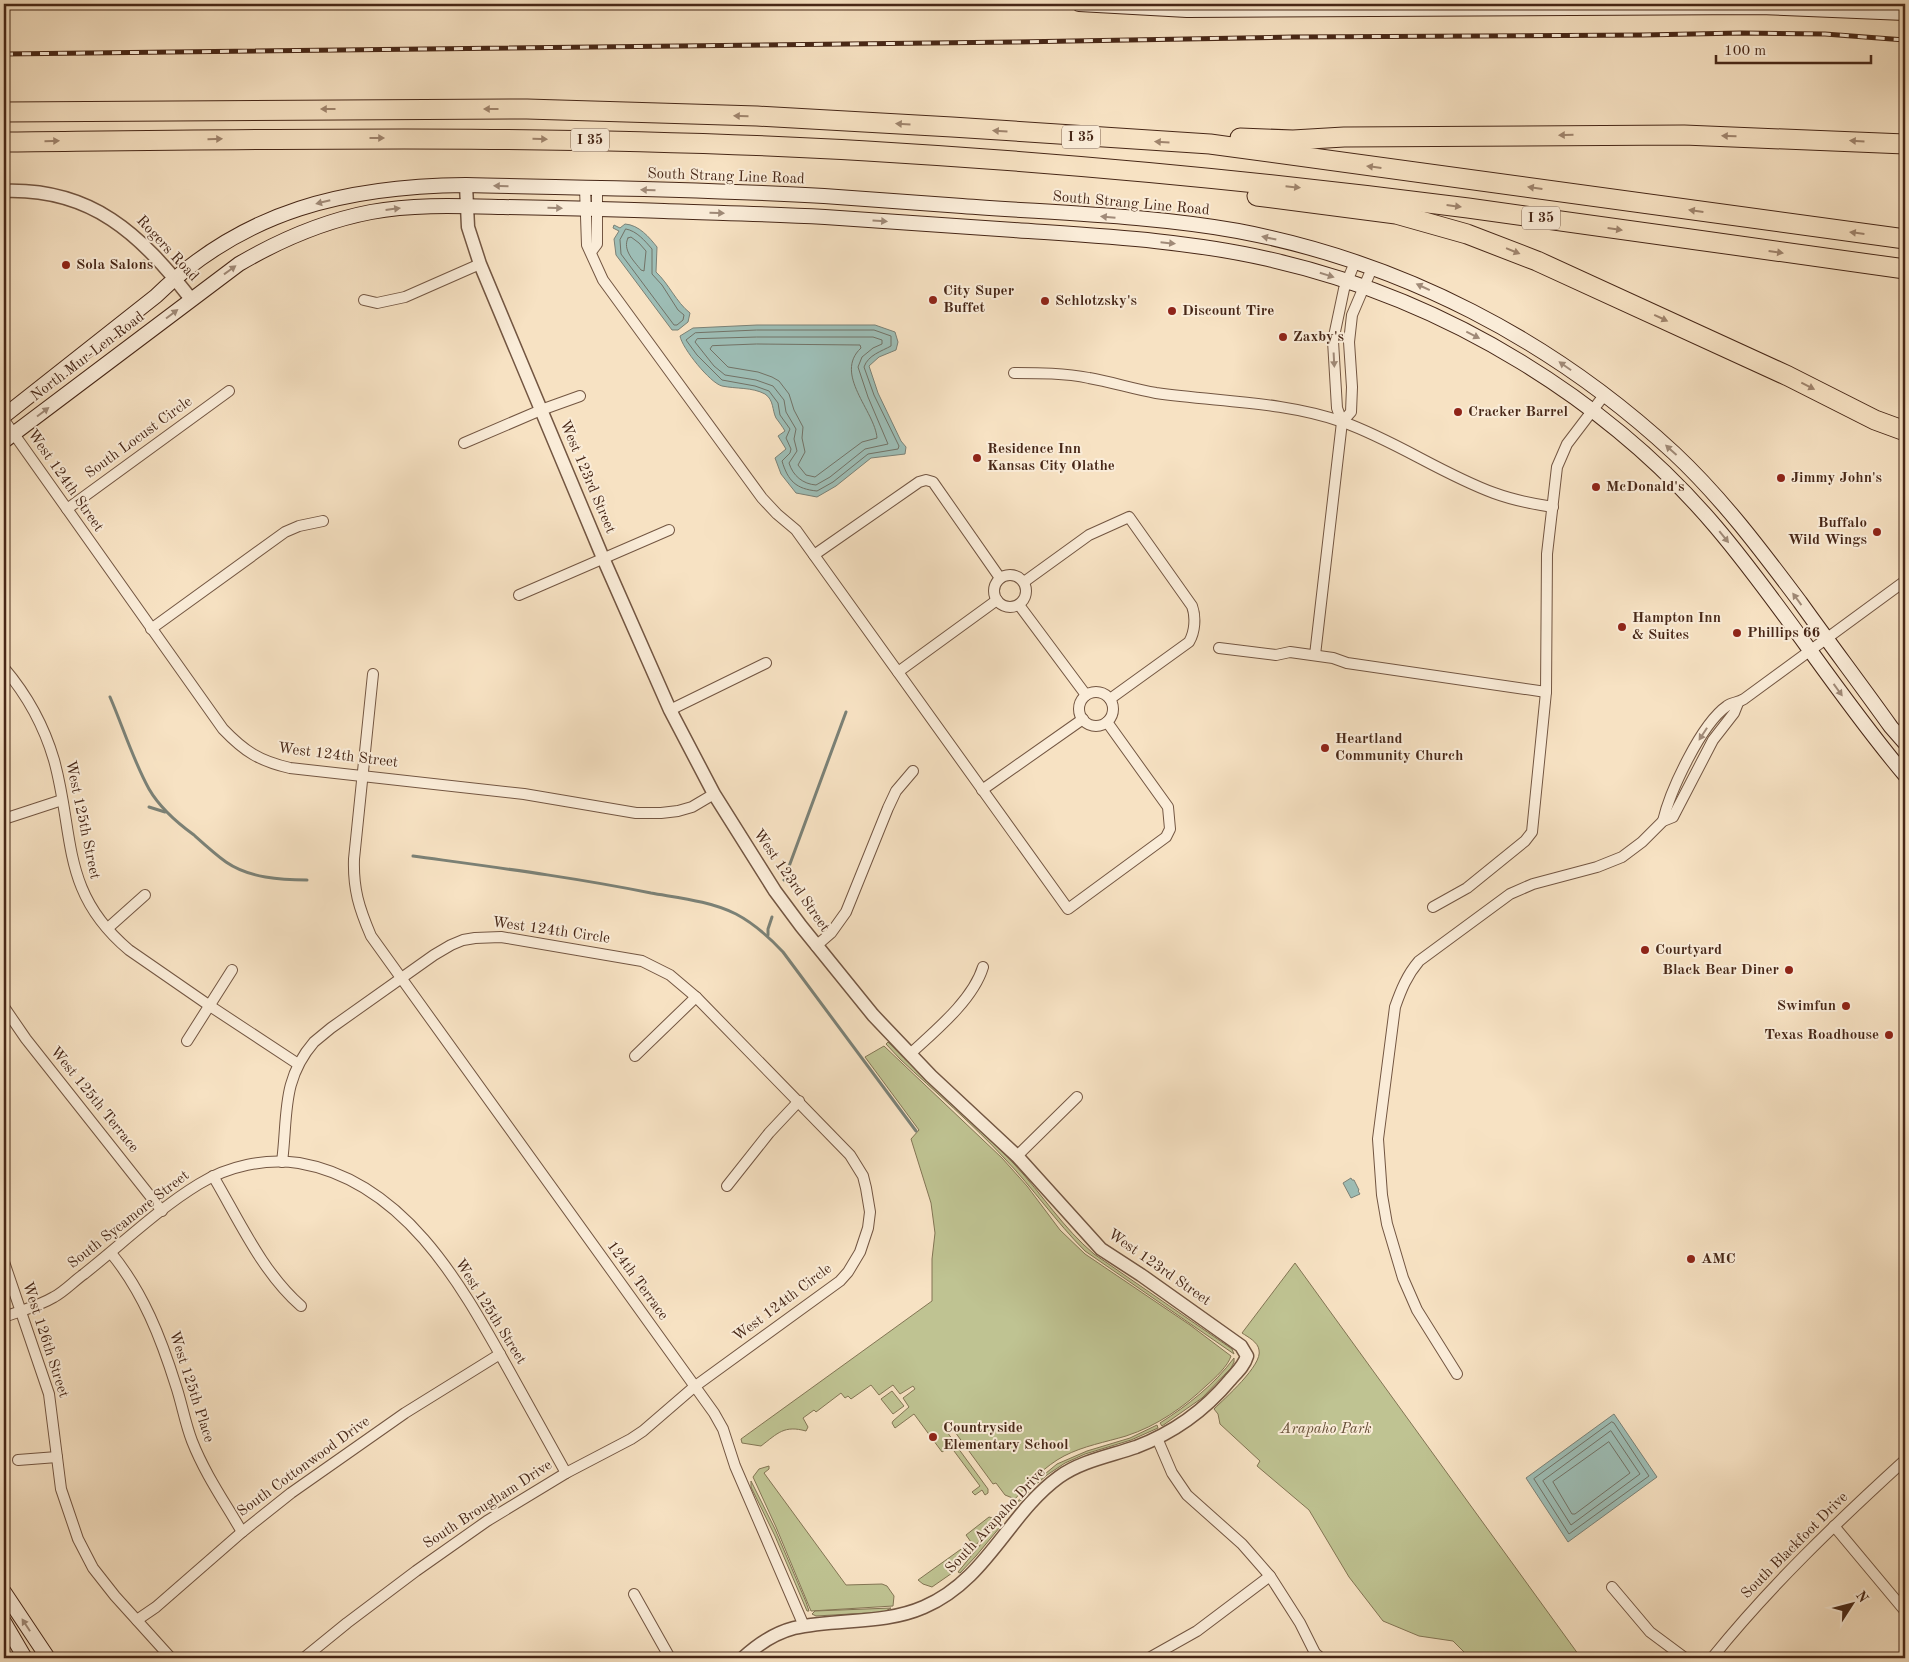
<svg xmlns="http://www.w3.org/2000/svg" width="1909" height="1662" font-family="'Old Standard TT',serif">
	<rect width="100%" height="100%" fill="#f7e2c3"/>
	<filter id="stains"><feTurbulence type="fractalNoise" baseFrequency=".004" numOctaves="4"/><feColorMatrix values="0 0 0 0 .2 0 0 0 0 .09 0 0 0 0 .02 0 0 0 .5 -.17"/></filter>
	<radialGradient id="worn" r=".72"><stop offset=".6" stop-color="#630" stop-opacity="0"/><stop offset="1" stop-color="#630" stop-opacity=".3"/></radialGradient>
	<g fill="#bfc392" stroke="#837554">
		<path d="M888,1042c41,43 87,80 127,123 27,29 48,63 79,89l138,95 2,5 -149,-103c-29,-29 -52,-63 -80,-92 -32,-35 -70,-67 -105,-100l-14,-15z"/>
		<path d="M884,1046l118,112 25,28 33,44 25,24 105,71 41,31c-3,10 -16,22 -24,29 -23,22 -50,41 -81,51 -20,6 -43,10 -62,20 -19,10 -35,27 -49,43l-10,-4 -9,-12 -3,1 -46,-63 -5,4 13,18 -13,9 -28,-38 -19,14 -3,-5 1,-2 16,-14 -6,-9 12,-9 -2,-3 -13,8 -7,-9 -14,10 -8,-10 -20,14 -3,-3 -3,2 -4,-5 -25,19 -2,-2 -11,8 5,9 -2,4c-22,-6 -28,2 -45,15l-19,-3 -1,-4 191,-138v-42l3,-26 -4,-30 -20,-64 8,-9 -54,-73z"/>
		<path d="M1295,1263l286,395h-111l-17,-17 -34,-5 -36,-15 -34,-44 -40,-67 -52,-44 3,-5 -40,-37 -2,-10 -4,-5c10,-10 49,-44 45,-59 -1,-8 -11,-13 -17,-17z"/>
		<path d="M1234,1358v4l-3,6 -29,30 -40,28 -2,-3c28,-18 54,-38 74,-65z"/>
		<polygon points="892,1391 904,1406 893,1414 881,1399"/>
		<polygon points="1157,1425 1158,1428 1131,1440 1085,1454 1065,1463 1047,1475 1032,1488 1022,1500 1017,1502 1034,1483 1057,1464 1087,1451 1130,1438"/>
		<polygon points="958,1448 988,1489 988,1493 985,1495 982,1490 975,1495 972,1492 980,1486 954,1451"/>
		<polygon points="769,1466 769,1469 764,1473 846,1585 882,1584 887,1586 894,1596 893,1606 811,1611 776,1527 753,1477 759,1469"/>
		<polygon points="751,1481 775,1529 806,1602 809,1611 807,1611 775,1536 751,1487"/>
		<polygon points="989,1517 997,1519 955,1571 932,1587 923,1584 918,1580 971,1542 966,1535"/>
		<polygon points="999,1522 1000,1527 976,1556 960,1573 958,1572"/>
		<polygon points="891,1608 884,1612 816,1616 812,1614 815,1611"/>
	</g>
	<g fill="#9dbdb5" stroke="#7b8176">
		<path d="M625,224c14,1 24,13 32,23l-1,25c13,12 20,30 34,41l-2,9 -10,8h-6l-56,-75 -2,-16 5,-8 -6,-3 1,-3 6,3z"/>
		<path d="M757,325h118l20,7 3,10 -2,8 -17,7 -10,9 9,27 23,48 5,6 -1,7 -34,4 -35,28 -19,11 -21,-4 -15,-19 -6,-16 11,-9 -8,-13 7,-5c-3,-5 -6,-9 -9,-13 -4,-8 -2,-18 -11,-24 -13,-7 -29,-5 -43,-8 -12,-3 -40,-38 -42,-50l13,-8z"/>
		<polygon points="1351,1178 1352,1180 1354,1180 1359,1190 1358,1191 1360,1194 1351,1198 1343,1183"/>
		<polygon points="1614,1414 1657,1477 1568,1542 1526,1478"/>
	</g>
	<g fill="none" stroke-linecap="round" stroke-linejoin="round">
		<g stroke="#727266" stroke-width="1">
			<path d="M626,229c11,2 19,12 26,20v25l10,11 16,25 6,5 -1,5 -6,5h-3l-53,-71 -1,-14z"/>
			<path d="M628,238l3,-1 8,6 7,8 -2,20 -3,-1c-7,-9 -19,-20 -13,-32z"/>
			<path d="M757,330h117l17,6v10c-9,5 -23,9 -27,21l10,28 25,51 -1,3 -30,5 -35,28 -16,9c-21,-2 -29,-10 -35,-30l8,-8 1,-4 -5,-11 4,-9 -10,-14 -2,-12 -9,-12 -14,-5 -33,-6 -25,-25 -11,-15 9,-7z"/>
			<path d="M757,337h116l9,3v4l-9,4 -11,9 -4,10 10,30 20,47 -23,5 -35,28 -14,8c-13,-1 -23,-9 -27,-22l8,-12 -3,-12 2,-10 -10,-17 -2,-12 -11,-14 -17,-6 -31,-5 -11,-9 -19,-24 2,-3z"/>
			<path d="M757,344l103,1 1,3c-28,26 14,63 16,90l-15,4 -47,35 -9,-2 -8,-10 7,-13 -3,-14 1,-11 -9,-17 -5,-16 -10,-13 -7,-4 -14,-5 -30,-5 -18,-18 2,-3z"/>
			<polygon points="1612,1422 1614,1423 1649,1476 1569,1534 1534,1479"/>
			<polygon points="1611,1431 1640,1474 1571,1525 1543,1481"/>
			<polygon points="1609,1442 1630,1473 1575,1514 1572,1514 1553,1482"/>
		</g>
		<g stroke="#7b8176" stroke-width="3">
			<polyline points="1901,83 1905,87"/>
			<polyline points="131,264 137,268 144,261"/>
			<path d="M110,697c13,30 23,63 39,92 11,19 27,33 45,46 10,9 21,19 32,27 23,16 55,18 81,18"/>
			<polyline points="149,807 165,812"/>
			<path d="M413,856c80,11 159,21 238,37 28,5 59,8 85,21 19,10 33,23 47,38l133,179"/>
			<polyline points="784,880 846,712"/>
			<polyline points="768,935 768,929 772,917"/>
		</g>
		<g stroke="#735642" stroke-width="12">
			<g id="minor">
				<polyline points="585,188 587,245 603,280 762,498 777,514 796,530 1068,909 1166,837 1170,829 1168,807 1107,722"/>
				<polyline points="591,252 597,244 597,189"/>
				<polyline points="364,300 377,303 405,297 480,264"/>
				<path d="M1014,373c25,0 51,0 75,5 23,4 44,11 67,15 63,9 127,8 187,29 53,19 99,52 151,71 19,7 39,11 59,14"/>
				<path d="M4,420l219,309c21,22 36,32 67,39l234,26 112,19h25l17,-2 14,-4 22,-13"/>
				<polyline points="1342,422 1351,412 1352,387 1349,342 1352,315 1372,268"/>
				<polyline points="464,443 541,410 580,396"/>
				<polyline points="67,509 229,391"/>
				<polyline points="814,555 919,482 926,480 933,482 1000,578"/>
				<circle cx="1010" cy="591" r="16"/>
				<path d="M1024,582l65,-47 40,-18 63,89c4,11 3,26 -3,36l-79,57"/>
				<polyline points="519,595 669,530"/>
				<polyline points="1019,605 1086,695"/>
				<polyline points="151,629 285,532 299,526 323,521"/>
				<polyline points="1219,648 1276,655 1290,652 1333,658 1347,663 1546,692"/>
				<polyline points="1315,655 1342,422 1337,408 1333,341 1344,289 1355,262"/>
				<path d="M4,668c23,27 40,58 50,92 21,76 6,132 75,190l81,56 88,58"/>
				<polyline points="898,672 997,600"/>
				<path d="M373,674l-19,185c-1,30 5,49 17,77l343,477 9,16 12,37 69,160"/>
				<circle cx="1096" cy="709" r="17"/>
				<polyline points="670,710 766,663"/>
				<polyline points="982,790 1083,719"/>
				<polyline points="4,819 62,800"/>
				<path d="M1663,821c7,-30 38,-97 64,-115 5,-4 11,-3 17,-7l161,-118"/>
				<polyline points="1433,907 1467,888 1525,841 1532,832 1546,692 1547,554 1557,467 1567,444 1605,394"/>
				<polyline points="108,928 145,895"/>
				<polyline points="816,946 831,933 846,912 888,808 896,791 913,771"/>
				<polyline points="4,1007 26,1039 162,1211"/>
				<polyline points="187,1041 232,970"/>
				<path d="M910,1054c25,-23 63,-54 73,-87"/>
				<polyline points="635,1056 696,997"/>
				<polyline points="1017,1156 1077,1097"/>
				<path d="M282,1162c6,-46 -1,-82 32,-120l17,-14 103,-73 17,-10 12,-5 12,-2 26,-1 141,24 28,14 26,22 154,158 13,21 3,12 4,24 -2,16 -8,24 -12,20 -8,9 -146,106 -51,44 -12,8 -65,34 -79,48 -71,50 -69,52 -43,35"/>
				<path d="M213,1176c26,44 49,96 88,130"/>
				<polyline points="727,1186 769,1133 799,1101"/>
				<path d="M111,1253c32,39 50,85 65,133 6,18 9,37 16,55 13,33 32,60 50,91"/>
				<polyline points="4,1262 49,1394 61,1489 78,1539 93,1568 115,1596 171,1658"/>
				<path d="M4,1317c16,-6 35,-11 50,-20 11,-6 20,-16 30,-23 38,-30 74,-65 115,-90 29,-18 66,-26 100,-21 104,18 160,118 207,202 20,36 40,72 60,108"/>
				<path d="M1457,1374l-40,-64 -14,-32 -16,-54 -5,-29 -4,-56 17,-132c6,-17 12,-32 24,-46l91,-67 23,-10 64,-17 25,-10 20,-15 21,-21 10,-4 40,-77 21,-27 4,-10"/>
				<polyline points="1157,1438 1172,1473 1187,1495 1242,1544 1270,1576 1300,1623 1315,1653 1321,1658"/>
				<polyline points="18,1460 57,1457"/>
				<polyline points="1834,1526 1905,1611"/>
				<polyline points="1612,1587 1650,1632 1685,1658"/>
				<polyline points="634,1594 670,1658"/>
				<polyline points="137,1620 156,1607 242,1532 291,1493 405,1413 500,1354"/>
				<polyline points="1149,1658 1197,1631 1270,1576"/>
				<path d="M1712,1658c58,-72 124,-135 193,-198"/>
			</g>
		</g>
		<g stroke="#735642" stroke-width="15">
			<g id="tertiary">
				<path d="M466,185l2,42 12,37 123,294 67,152 44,84 61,97 26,35 72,89 58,61 86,80 84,93 40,26 100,71 6,10c-3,10 -10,16 -17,24 -25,30 -57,53 -94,67 -26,9 -55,14 -77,30 -51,37 -72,103 -135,130 -41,18 -87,11 -130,21 -19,5 -37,17 -51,30"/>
				<path d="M4,191c88,-3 136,43 187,108"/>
			</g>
		</g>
		<g stroke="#472717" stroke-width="16">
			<g id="secondary">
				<polyline points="1079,4 1187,10 1760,7 1905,13"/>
				<path d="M4,416l152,-120c88,-86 191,-110 310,-111 120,3 239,4 358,11 46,3 92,7 138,10 92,7 185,9 276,25 164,31 314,109 436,222 48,45 87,97 126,149 30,42 61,83 91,125l14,16"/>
				<path d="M4,441l235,-177c41,-24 85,-43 132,-52 43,-8 88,-6 132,-5 54,1 107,2 161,4 54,2 107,3 161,6 63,4 126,9 189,13 85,6 171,10 254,29 89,20 175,55 253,103 72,44 140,100 195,165 67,79 122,169 189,248"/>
				<polyline points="4,1592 48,1658"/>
				<polyline points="4,1622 25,1658"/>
			</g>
		</g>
		<g stroke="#472717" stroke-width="21">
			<g id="motorway">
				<polyline points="4,112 527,109 757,116 952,127 1210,144 1905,239"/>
				<polyline points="1240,138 1293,140 1344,137 1684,135 1905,144"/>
				<path d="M4,142c288,-3 575,-8 863,9 201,12 402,31 601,57 146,19 291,42 437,61"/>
				<polyline points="1257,196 1396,214 1467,234 1537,261 1788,376 1875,420 1905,431"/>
			</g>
		</g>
		<use href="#minor" stroke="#faecd8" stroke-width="10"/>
		<use href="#tertiary" stroke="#faecd8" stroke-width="12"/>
		<use href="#secondary" stroke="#faecd8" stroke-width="14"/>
		<use href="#motorway" stroke="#f7e2c3" stroke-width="19"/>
		<g stroke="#472717" stroke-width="5">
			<polyline id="rail" points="4,54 1015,42 1293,37 1643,35 1741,33 1825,34 1905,40"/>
		</g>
		<use href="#rail" stroke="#faecd8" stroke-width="3" stroke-dasharray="9" stroke-linecap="butt"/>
	</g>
	<defs><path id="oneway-solid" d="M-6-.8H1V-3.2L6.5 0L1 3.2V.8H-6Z" transform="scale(1.25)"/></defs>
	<g fill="#9f846d">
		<use href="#oneway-solid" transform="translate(328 109) rotate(180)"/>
		<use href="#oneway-solid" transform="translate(491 109) rotate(180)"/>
		<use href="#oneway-solid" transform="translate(741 116) rotate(-178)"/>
		<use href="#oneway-solid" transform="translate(903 124) rotate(-176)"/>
		<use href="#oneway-solid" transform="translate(1000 131) rotate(-176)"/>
		<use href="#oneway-solid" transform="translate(1566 135) rotate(179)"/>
		<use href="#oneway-solid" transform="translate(1729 136) rotate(-178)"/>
		<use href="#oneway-solid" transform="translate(377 138)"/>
		<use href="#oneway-solid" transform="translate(215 139) rotate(-1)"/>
		<use href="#oneway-solid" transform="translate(540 139) rotate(1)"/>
		<use href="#oneway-solid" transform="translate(52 141) rotate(-1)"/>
		<use href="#oneway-solid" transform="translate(1857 141) rotate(-177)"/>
		<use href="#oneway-solid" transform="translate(1162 142) rotate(-177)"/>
		<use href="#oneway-solid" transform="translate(1374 167) rotate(-173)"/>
		<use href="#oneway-solid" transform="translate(1293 187) rotate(6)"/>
		<use href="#oneway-solid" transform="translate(1535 188) rotate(-172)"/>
		<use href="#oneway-solid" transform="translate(1454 206) rotate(7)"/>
		<use href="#oneway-solid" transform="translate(1696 211) rotate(-172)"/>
		<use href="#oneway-solid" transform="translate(1615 229) rotate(8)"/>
		<use href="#oneway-solid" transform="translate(1857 233) rotate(-173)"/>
		<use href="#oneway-solid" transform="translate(1513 251) rotate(22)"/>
		<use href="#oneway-solid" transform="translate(1776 252) rotate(8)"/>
		<use href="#oneway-solid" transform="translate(1661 318) rotate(25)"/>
		<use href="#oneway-solid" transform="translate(1808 386) rotate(27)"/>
	</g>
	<g fill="#a08a78">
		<use href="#oneway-solid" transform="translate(501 186) rotate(-179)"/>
		<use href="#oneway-solid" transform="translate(648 190) rotate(-178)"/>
		<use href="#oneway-solid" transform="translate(323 202) rotate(166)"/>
		<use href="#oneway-solid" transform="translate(555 208) rotate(1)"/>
		<use href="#oneway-solid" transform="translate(393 209) rotate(-7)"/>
		<use href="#oneway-solid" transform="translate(717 213) rotate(2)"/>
		<use href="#oneway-solid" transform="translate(1108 217) rotate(-175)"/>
		<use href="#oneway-solid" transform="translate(880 221) rotate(4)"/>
		<use href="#oneway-solid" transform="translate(1269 238) rotate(-168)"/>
		<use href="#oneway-solid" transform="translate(1168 243) rotate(6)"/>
		<use href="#oneway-solid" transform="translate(230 270) rotate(-36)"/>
		<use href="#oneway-solid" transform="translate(1327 275) rotate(17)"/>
		<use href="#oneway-solid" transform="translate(1423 287) rotate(-155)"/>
		<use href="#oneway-solid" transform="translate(172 314) rotate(-37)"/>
		<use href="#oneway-solid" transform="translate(1473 335) rotate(27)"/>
		<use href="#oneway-solid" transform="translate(1334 360) rotate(87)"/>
		<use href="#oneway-solid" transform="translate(1565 366) rotate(-145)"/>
		<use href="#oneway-solid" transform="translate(43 412) rotate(-37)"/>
		<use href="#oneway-solid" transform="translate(1671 450) rotate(-138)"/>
		<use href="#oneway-solid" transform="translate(1724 537) rotate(51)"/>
		<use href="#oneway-solid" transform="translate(1797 599) rotate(-126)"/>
		<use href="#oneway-solid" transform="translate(1838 690) rotate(54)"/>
		<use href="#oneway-solid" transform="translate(1703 734) rotate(123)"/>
		<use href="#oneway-solid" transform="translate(26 1625) rotate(-123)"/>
	</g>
	<g fill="#8f2418" stroke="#faecd8" stroke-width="2">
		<circle cx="66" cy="265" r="5"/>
		<circle cx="933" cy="300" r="5"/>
		<circle cx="1045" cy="301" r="5"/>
		<circle cx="1172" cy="311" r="5"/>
		<circle cx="1283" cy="337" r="5"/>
		<circle cx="1458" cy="412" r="5"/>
		<circle cx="977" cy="458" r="5"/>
		<circle cx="1781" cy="478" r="5"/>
		<circle cx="1596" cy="487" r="5"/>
		<circle cx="1877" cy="532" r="5"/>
		<circle cx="1622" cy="627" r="5"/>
		<circle cx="1737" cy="633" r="5"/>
		<circle cx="1325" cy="748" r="5"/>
		<circle cx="1645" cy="950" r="5"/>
		<circle cx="1789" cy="970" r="5"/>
		<circle cx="1846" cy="1006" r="5"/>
		<circle cx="1889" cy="1035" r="5"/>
		<circle cx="1691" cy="1259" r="5"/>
		<circle cx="933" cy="1437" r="5"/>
	</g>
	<g text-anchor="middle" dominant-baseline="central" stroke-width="4" stroke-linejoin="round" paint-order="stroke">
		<g fill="#faecd8" stroke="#7d6251" stroke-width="1">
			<rect x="1062" y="125.5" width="38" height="23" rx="4"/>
			<rect x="571" y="128.5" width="38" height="23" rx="4"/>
			<rect x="1522" y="206.5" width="38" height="23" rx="4"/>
		</g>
		<g font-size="14" font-weight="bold" fill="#472717">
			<text x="1081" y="137">I 35</text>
			<text x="590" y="140">I 35</text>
			<text x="1541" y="218">I 35</text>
		</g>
		<g font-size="15" fill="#472717" stroke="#faecd8">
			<text transform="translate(726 177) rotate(2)">South Strang Line Road</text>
			<text transform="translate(1131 204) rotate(5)">South Strang Line Road</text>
			<text transform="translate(167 249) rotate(47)">Rogers Road</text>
			<text transform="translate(88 357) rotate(-37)">North Mur-Len Road</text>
			<text transform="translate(139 438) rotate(-36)">South Locust Circle</text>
			<text transform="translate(587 477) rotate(67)">West 123rd Street</text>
			<text transform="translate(65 481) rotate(55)">West 124th Street</text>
			<text transform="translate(338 756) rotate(7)">West 124th Street</text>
			<text transform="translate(82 820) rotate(78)">West 125th Street</text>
			<text transform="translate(791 881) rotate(55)">West 123rd Street</text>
			<text transform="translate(551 931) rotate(8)">West 124th Circle</text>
			<text transform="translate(94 1100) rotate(51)">West 125th Terrace</text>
			<text transform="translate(129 1220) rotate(-38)">South Sycamore Street</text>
			<text transform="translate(1159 1268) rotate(35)">West 123rd Street</text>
			<text transform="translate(637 1281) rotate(54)">124th Terrace</text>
			<text transform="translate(783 1303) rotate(-37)">West 124th Circle</text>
			<text transform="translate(490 1312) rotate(58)">West 125th Street</text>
			<text transform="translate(45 1340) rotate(72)">West 126th Street</text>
			<text transform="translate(191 1387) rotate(72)">West 125th Place</text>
			<text transform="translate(304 1467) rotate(-36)">South Cottonwood Drive</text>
			<text transform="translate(488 1505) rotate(-33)">South Brougham Drive</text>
			<text transform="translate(996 1521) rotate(-47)">South Arapaho Drive</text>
			<text transform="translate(1795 1546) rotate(-45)">South Blackfoot Drive</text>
		</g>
		<g font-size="15" font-weight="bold" fill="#472717" stroke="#faecd8" text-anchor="start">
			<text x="76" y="265">Sola Salons</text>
			<text x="943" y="291">City Super<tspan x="943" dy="17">Buffet</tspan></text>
			<text x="1055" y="301">Schlotzsky's</text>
			<text x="1182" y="311">Discount Tire</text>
			<text x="1293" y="337">Zaxby's</text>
			<text x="1468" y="412">Cracker Barrel</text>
			<text x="987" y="449">Residence Inn<tspan x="987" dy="17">Kansas City Olathe</tspan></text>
			<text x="1791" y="478">Jimmy John's</text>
			<text x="1606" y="487">McDonald's</text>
			<text x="1867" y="523" text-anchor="end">Buffalo<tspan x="1867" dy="17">Wild Wings</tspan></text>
			<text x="1632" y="618">Hampton Inn<tspan x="1632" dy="17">&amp; Suites</tspan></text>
			<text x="1747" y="633">Phillips 66</text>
			<text x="1335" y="739">Heartland<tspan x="1335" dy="17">Community Church</tspan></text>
			<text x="1655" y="950">Courtyard</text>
			<text x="1779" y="970" text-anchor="end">Black Bear Diner</text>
			<text x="1836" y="1006" text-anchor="end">Swimfun</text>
			<text x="1879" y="1035" text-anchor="end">Texas Roadhouse</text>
			<text x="1701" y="1259">AMC</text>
			<text x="943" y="1428">Countryside<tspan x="943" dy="17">Elementary School</tspan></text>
		</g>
		<g font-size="15" font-style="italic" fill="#654e36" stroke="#faecd8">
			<text x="1326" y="1429">Arapaho Park</text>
		</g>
	</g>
	<rect width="1909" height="1662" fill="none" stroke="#f7e2c3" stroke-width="20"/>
	<rect x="5" y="5" width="1899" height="1652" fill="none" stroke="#472717" stroke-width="2.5"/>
	<rect x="10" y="10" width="1889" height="1642" fill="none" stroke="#472717"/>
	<g transform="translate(1852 1604) rotate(54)" stroke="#faecd8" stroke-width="4" paint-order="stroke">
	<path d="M0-4L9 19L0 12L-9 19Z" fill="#472717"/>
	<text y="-8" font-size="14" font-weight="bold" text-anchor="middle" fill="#472717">N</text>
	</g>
	<path d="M1716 55v8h155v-8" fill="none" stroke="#472717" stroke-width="2.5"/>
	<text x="1724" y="55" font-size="15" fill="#472717" stroke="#faecd8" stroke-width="4" paint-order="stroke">100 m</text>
	<rect width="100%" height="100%" filter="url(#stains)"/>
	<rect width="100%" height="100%" fill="url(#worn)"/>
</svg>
